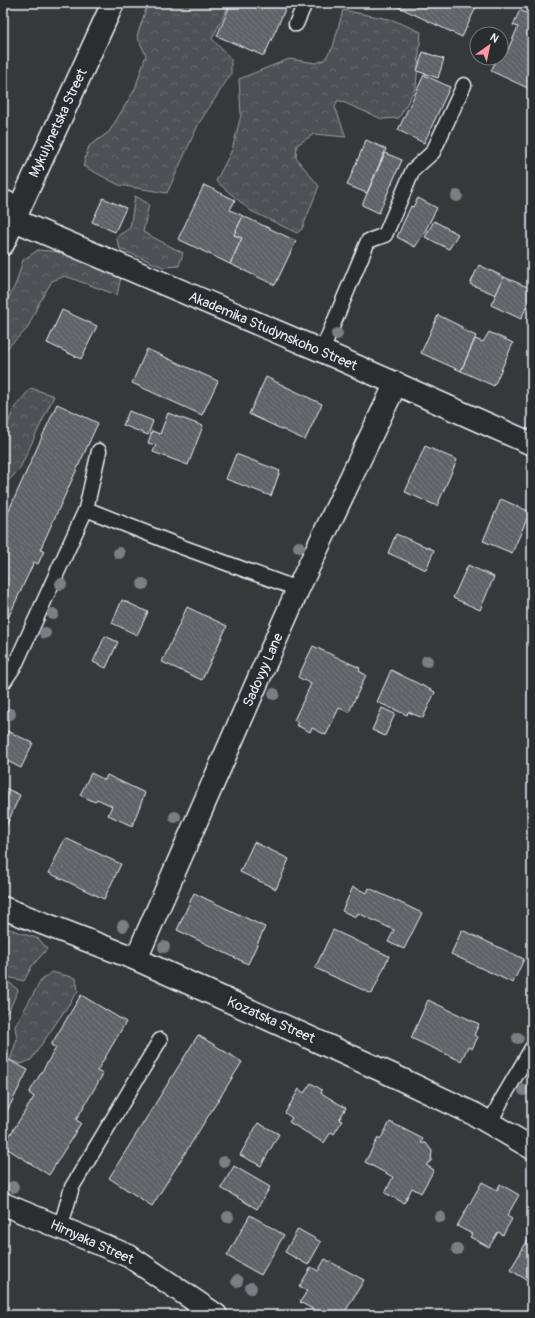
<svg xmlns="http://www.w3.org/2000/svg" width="535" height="1318" font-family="Pangolin,sans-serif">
	<defs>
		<pattern id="forest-crowns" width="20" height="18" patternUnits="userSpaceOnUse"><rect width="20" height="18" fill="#4d5152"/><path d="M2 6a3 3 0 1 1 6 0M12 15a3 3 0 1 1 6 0" fill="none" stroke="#676a6c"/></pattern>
		<pattern id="building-back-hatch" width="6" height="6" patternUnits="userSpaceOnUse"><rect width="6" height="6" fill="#5f6365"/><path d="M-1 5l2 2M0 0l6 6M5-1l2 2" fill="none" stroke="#767a7c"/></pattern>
	</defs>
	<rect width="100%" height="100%" fill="#35393a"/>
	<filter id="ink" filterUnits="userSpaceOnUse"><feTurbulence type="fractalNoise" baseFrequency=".025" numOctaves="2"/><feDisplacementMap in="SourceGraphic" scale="8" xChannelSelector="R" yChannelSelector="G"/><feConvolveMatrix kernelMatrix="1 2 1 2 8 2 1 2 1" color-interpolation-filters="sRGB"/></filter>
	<g filter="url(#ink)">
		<g fill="url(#forest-crowns)" stroke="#9aa1a5">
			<polygon points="148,3 230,3 212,39 231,59 231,74 199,123 167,193 119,185 83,166 89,146 109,132 135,89 146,55 137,36"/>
			<polygon points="343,10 393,20 421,32 416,87 399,118 382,119 338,100 335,107 346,137 314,134 297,145 296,158 319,186 302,229 297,233 251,211 216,181 232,150 241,115 239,79 289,59 316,63 324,60 333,47"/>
			<polygon points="135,196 149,204 143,232 183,253 179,266 163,267 120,249 116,237 130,228"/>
			<polygon points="38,250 61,252 92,260 121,277 117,295 65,276 52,281 39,303 27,329 5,350 3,342 3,309 16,283 23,260"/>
			<polygon points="31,388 54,396 19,470 5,484 5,498 3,500 3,437 14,408"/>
			<polygon points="3,927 39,939 47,949 32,966 24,981 3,976"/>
			<polygon points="51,972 76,978 78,991 31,1060 21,1064 10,1060 17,1039 15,1026 40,982"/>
			<polygon points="3,981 8,981 18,990 10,1008 3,1017"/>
		</g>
		<g fill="url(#building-back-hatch)" stroke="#e8f1f8">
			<polygon points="231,3 288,3 264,56 217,36"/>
			<polygon points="390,3 478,3 462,37"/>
			<polygon points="520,10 532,16 532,90 491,71 497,58 501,58 501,51 506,54 518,27 513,25"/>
			<polygon points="423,52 444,59 438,78 417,71"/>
			<polygon points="424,75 450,87 424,143 398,130"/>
			<polygon points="366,140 386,149 367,193 347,185"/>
			<polygon points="385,153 402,160 379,213 362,205"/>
			<polygon points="204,185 235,200 230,210 243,216 234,235 242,238 230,264 178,239"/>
			<polygon points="103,198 126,208 115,232 92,222"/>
			<polygon points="418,198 437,208 423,235 415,247 397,237 411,206 413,207"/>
			<polygon points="243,216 296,241 275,285 230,264 242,238 234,235"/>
			<polygon points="434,221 458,234 449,249 425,237"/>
			<polygon points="479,265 504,277 496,295 470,284"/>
			<polygon points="504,277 532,289 532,294 521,319 491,305"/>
			<polygon points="62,310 97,326 81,359 47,343"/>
			<polygon points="438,315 462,327 462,329 476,336 461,371 421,353"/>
			<polygon points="489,332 513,343 494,386 461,371 475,339 483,342"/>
			<polygon points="147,349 218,381 202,415 132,383"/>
			<polygon points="266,377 322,404 305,440 249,414"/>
			<polygon points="57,404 98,423 40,550 44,551 38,564 34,562 3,629 3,523"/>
			<polygon points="129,411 153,421 148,435 123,425"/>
			<polygon points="168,413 203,426 188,465 153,452 156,445 148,443 152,431 160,434"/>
			<polygon points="425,446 457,460 437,506 405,492"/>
			<polygon points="236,454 280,471 271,496 226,479"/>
			<polygon points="501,499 530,512 512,553 483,541"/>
			<polygon points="396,534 434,550 426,570 388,553"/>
			<polygon points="468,565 494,577 480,610 453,598"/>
			<polygon points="122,600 148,612 137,635 112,623"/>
			<polygon points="187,607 227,626 202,680 162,662"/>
			<polygon points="105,636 118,642 106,668 93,662"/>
			<polygon points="313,646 360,668 359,671 366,675 349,712 339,708 326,735 312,728 310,732 296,725 298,722 294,720 311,684 298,677"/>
			<polygon points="391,670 435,692 423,718 408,712 407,715 377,702"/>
			<polygon points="382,708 395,714 385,736 372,730"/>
			<polygon points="3,729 33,743 21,768 3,759"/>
			<polygon points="91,773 105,780 107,775 145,793 132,826 108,815 112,806 97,799 95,802 80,795"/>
			<polygon points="3,787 20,795 3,833"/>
			<polygon points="65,838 121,864 104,899 49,873"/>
			<polygon points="254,842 289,859 276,889 240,872"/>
			<polygon points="353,887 367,893 369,888 422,913 404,949 388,942 394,930 358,913 356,917 342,911"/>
			<polygon points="194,893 265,927 248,964 177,930"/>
			<polygon points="333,930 389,956 372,994 315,968"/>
			<polygon points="462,930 524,959 513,983 451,954"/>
			<polygon points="81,995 126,1022 97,1071 103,1074 76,1120 81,1123 49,1175 3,1146 34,1097 29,1093 56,1048 51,1045"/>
			<polygon points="428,1000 479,1024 474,1035 478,1037 472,1049 468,1047 461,1061 411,1038"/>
			<polygon points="198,1035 242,1062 152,1206 109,1178"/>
			<polygon points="3,1057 28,1070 3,1119"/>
			<polygon points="311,1083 322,1090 321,1093 346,1108 339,1120 342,1121 334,1134 331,1132 324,1143 289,1122 292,1118 285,1113 299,1089 304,1093"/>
			<polygon points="390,1122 423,1139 421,1143 426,1143 432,1151 431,1161 426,1165 434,1170 421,1193 412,1188 404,1203 385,1193 393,1177 365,1162 378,1138 380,1140"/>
			<polygon points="258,1123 279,1134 261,1166 240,1155"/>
			<polygon points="234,1166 270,1187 257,1209 221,1188"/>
			<polygon points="482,1182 497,1190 500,1184 519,1195 507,1216 512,1219 503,1235 498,1232 489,1247 470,1237 472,1234 457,1226"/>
			<polygon points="250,1215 284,1235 261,1275 227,1256"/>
			<polygon points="298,1229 321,1242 308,1265 285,1252"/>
			<polygon points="532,1233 532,1276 529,1281 510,1270"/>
			<polygon points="325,1259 364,1280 343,1315 317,1315 315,1314 316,1311 300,1302 307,1291 299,1287 311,1267 318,1271"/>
		</g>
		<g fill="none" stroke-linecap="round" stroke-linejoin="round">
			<g stroke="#e8f1f8" stroke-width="17">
				<g id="lane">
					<polyline points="296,24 305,3"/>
					<polyline points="3,197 21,204"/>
					<polyline points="322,351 368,241 385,235 413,170 433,152 464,85"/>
					<polyline points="86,509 182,547 298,589"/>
					<polyline points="3,683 15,665 86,509 99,451"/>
					<polyline points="490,1123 501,1101 532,1048"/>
					<polyline points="60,1229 72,1187 160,1040"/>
				</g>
			</g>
			<g stroke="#e8f1f8" stroke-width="25">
				<g id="street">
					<polyline points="14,220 322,351 532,444"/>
					<polyline points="3,908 136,959 390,1074 476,1115 532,1148"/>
					<polyline points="136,959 298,589 396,383"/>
					<polyline points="3,1204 129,1256 216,1315"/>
				</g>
			</g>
			<g stroke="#e8f1f8" stroke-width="25">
				<polyline id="highway" points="3,244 113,3"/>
			</g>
			<use href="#lane" stroke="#2a2d2e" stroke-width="14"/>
			<use href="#street" stroke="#2a2d2e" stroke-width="22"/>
			<use href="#highway" stroke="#2a2d2e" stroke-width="22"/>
		</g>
		<g fill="#7a7f83">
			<circle cx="457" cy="196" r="6"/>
			<circle cx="337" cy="334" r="6"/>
			<circle cx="299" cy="547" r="6"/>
			<circle cx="119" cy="553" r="6"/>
			<circle cx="61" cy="584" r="6"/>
			<circle cx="143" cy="584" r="6"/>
			<circle cx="53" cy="614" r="6"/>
			<circle cx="45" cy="633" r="6"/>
			<circle cx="427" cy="661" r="6"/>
			<circle cx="274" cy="694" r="6"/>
			<circle cx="10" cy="714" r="6"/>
			<circle cx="175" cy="817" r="6"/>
			<circle cx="123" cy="926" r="6"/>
			<circle cx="164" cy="947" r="6"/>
			<circle cx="518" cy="1038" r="6"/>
			<circle cx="524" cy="1090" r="6"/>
			<circle cx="224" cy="1162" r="6"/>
			<circle cx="13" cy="1187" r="6"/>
			<circle cx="228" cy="1217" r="6"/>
			<circle cx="440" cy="1217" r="6"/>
			<circle cx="457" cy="1249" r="6"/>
			<circle cx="237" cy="1281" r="6"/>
			<circle cx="251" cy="1288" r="6"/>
		</g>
	</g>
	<g text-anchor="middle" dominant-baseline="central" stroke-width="3" stroke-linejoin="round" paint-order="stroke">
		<g font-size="14" fill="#e8f1f8" stroke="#2a2d2e">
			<text transform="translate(58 123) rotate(-65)">Mykulynetska Street</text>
			<text transform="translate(273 331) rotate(23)">Akademika Studynskoho Street</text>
			<text transform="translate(263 670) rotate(-66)">Sadovyy Lane</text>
			<text transform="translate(271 1020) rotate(24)">Kozatska Street</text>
			<text transform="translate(92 1242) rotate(24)">Hirnyaka Street</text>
		</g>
	</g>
	<rect width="535" height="1318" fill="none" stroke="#2a2d2e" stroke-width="16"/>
	<rect x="8" y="8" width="519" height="1302" fill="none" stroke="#e8f1f8" stroke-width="1.5" filter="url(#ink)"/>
	<g transform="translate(489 46) rotate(33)"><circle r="19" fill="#2a2d2e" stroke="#767b7f"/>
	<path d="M0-3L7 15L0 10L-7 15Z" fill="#ff9aa2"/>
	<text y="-6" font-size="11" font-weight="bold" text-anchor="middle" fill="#e8f1f8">N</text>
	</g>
</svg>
